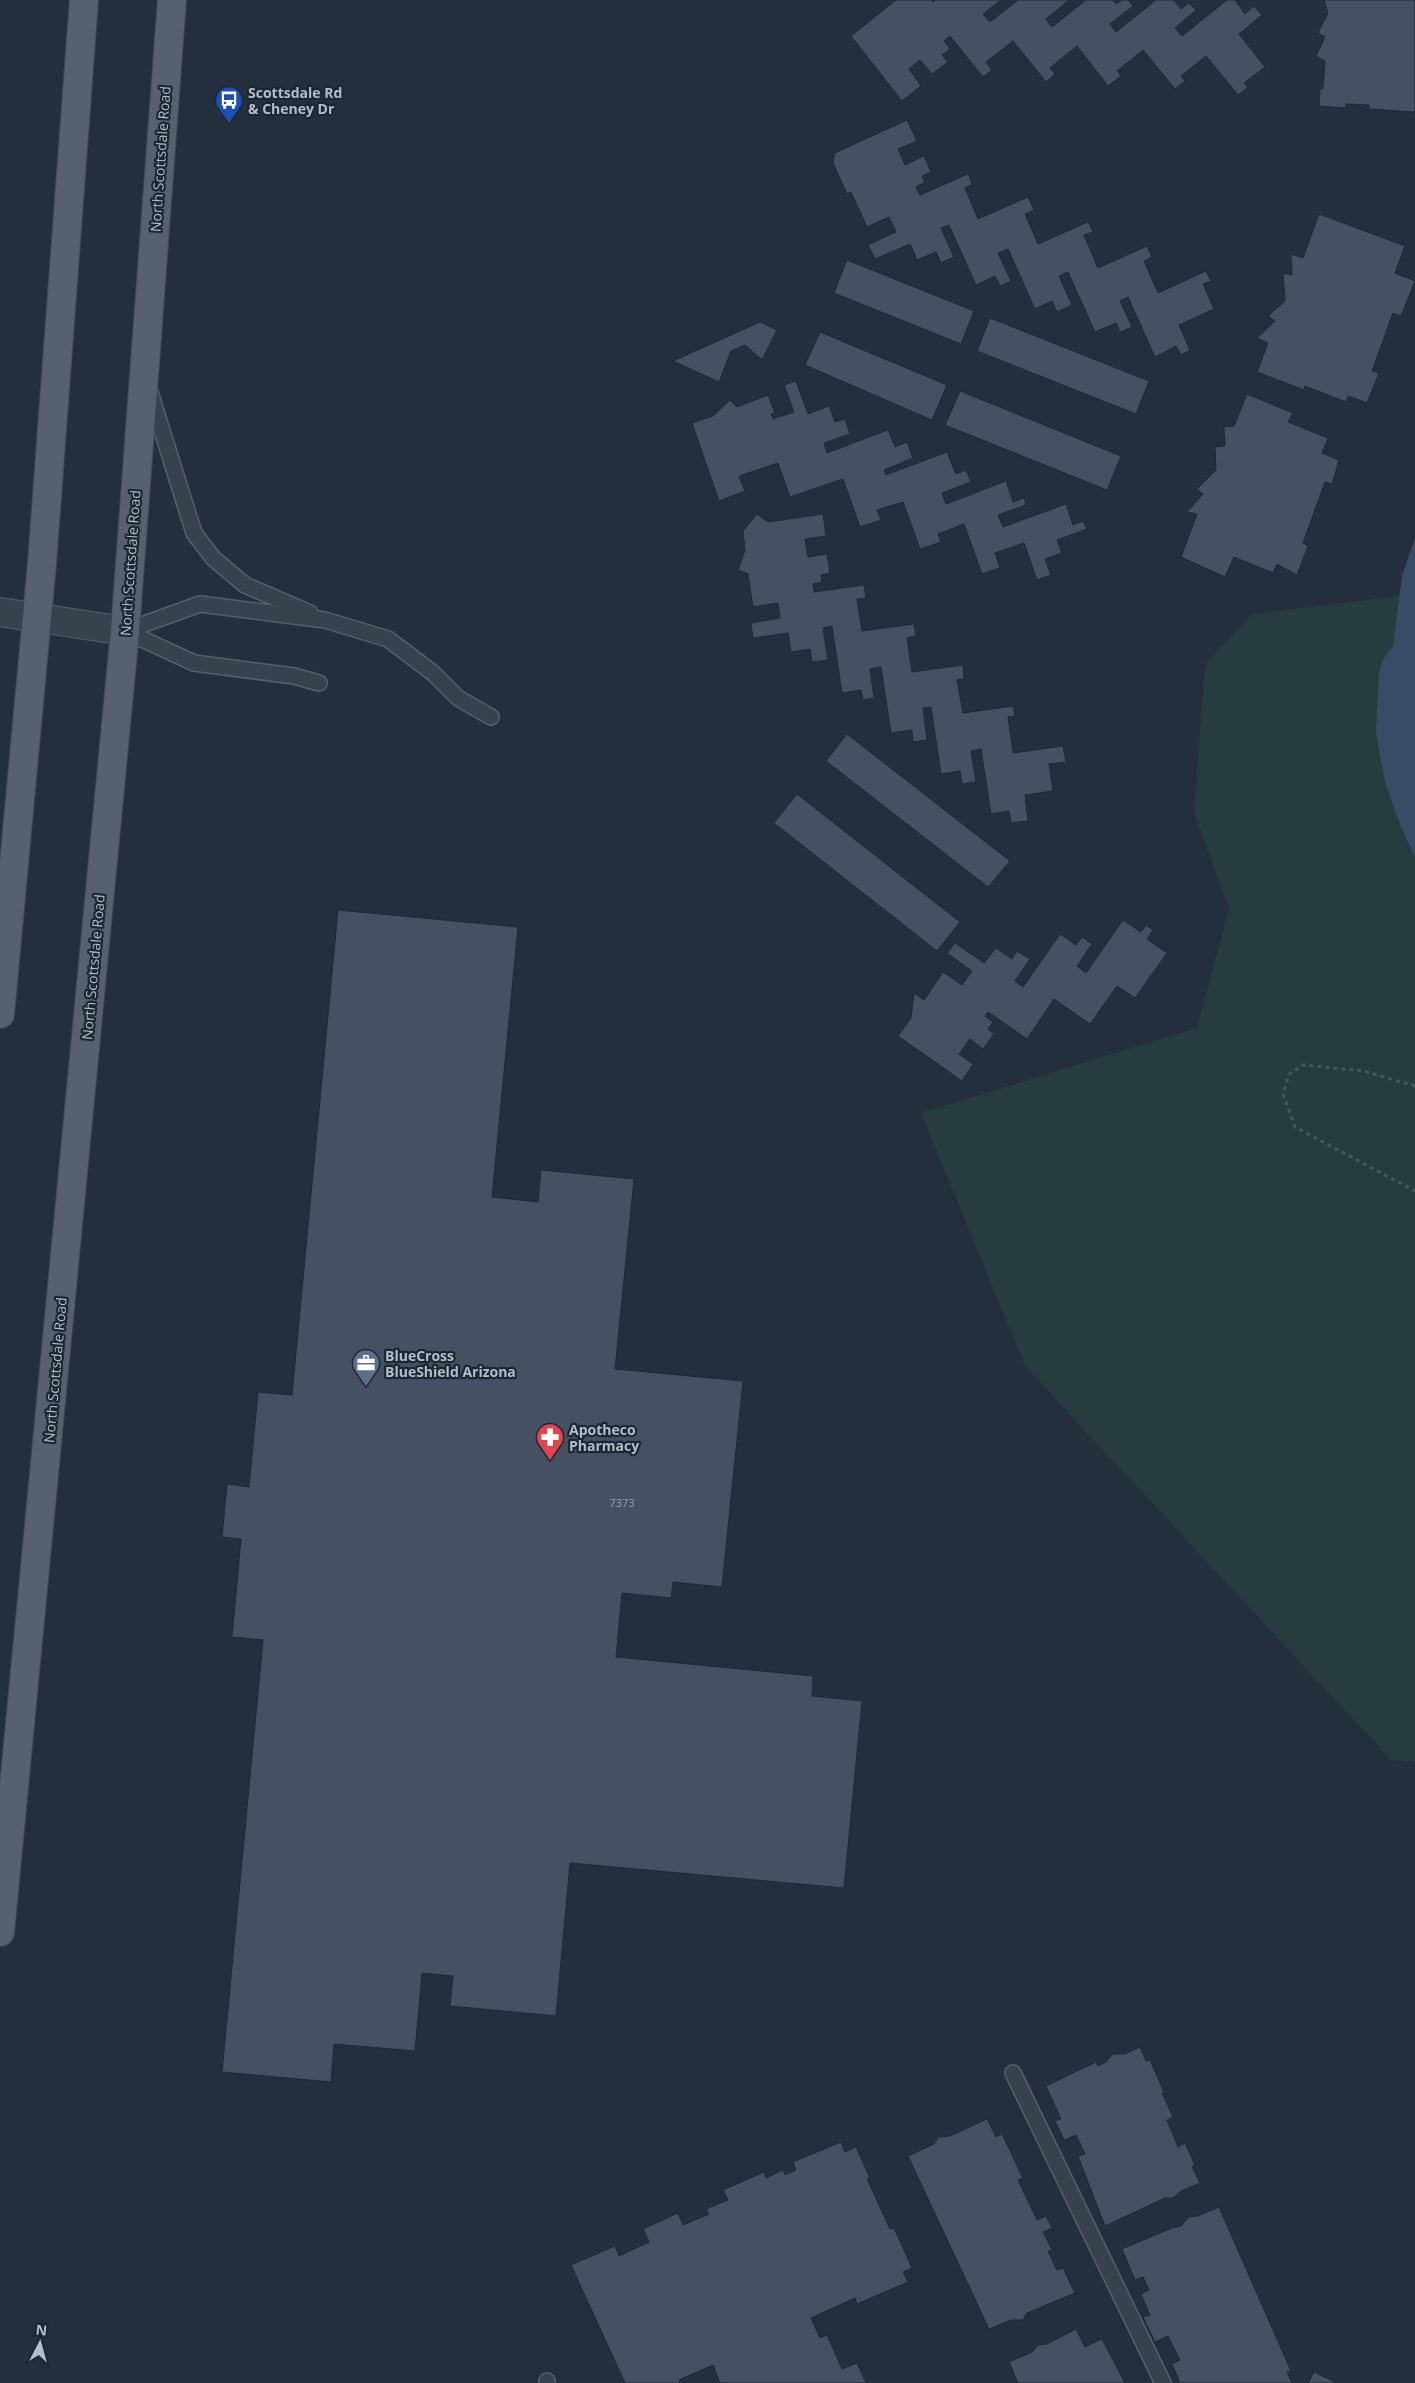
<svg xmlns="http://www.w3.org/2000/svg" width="1415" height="2383" font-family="'Open Sans',sans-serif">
	<rect width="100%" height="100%" fill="#242f3e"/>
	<polygon fill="#263c3f" points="1415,594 1415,1762 1391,1760 1025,1366 921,1113 1197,1028 1229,908 1194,813 1205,665 1252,614"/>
	<polygon fill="#394c67" points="1415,538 1415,857 1401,827 1385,782 1376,733 1379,672 1383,659 1393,646 1402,576"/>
	<g fill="#455162" stroke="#1f2835">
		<polygon points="896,0 931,0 933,2 936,0 1001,0 983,14 990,22 1018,0 1069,0 1046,19 1052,27 1086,0 1113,0 1116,4 1122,0 1128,0 1133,6 1110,24 1116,32 1156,0 1174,0 1181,9 1189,3 1196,10 1175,28 1182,36 1227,0 1235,0 1245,14 1254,6 1262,15 1239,34 1265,67 1244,83 1248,87 1238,95 1206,56 1181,76 1185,81 1175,89 1143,50 1117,71 1121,76 1108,86 1077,46 1050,68 1055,74 1046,82 1013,41 986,62 992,70 983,77 950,36 944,41 950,49 942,55 948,62 932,74 920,60 909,69 921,86 902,101 851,36"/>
		<polygon points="1324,0 1415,0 1415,112 1369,109 1369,105 1346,104 1346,108 1319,106 1320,89 1323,89 1325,61 1316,56 1325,37 1318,33 1328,13"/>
		<polygon points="907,120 917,141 898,149 905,165 924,156 931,172 922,176 925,182 916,187 920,195 968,174 972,184 965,188 978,219 1028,197 1034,210 1025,214 1038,244 1088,222 1093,232 1084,235 1098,268 1147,246 1152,257 1144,261 1158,293 1206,271 1211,281 1203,284 1214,309 1179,325 1190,350 1181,355 1176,346 1155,357 1128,297 1120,301 1132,327 1120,332 1116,323 1095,332 1068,272 1059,276 1072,305 1057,312 1052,301 1035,309 1008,249 998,253 1011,281 1000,286 995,276 976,285 949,225 941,228 954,257 941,263 936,252 917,260 910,244 875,259 868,245 896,232 889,217 867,227 851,192 847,194 833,163 835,153"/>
		<polygon points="1319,214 1405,246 1395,273 1415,281 1401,316 1393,313 1372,371 1379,373 1367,403 1348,396 1346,402 1305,386 1304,390 1257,372 1268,343 1257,338 1275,321 1268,316 1285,301 1283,273 1292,275 1291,254 1303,258"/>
		<polygon points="847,260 974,311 961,344 834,293"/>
		<polygon points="990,318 1149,381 1136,414 977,351"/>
		<polygon points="760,322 777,330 762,360 745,345 731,351 719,382 673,361"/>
		<polygon points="820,332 947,385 932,420 805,365"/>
		<polygon points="796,381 808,414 829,406 835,422 845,419 850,434 824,443 827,453 888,430 895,447 907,442 913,458 884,470 886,475 947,452 956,474 966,470 971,482 942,493 946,504 1006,481 1013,502 1024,498 1026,505 998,515 1003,527 1066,504 1073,525 1083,521 1087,529 1057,540 1062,553 1045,559 1051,575 1037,580 1024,543 995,553 1000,568 982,574 964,524 938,534 941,542 920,549 903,502 877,510 881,520 860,527 843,479 790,497 778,463 739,476 745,491 719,501 692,423 713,416 730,400 737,407 768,395 775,413 771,414 773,419 794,412 784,385"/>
		<polygon points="960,391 1121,456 1107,490 945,425"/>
		<polygon points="1247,394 1293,413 1288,422 1328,438 1322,453 1339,460 1332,484 1325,482 1303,543 1308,546 1297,575 1277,564 1273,573 1234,557 1225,577 1181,557 1197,514 1187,512 1203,494 1197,489 1216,470 1215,447 1225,446 1224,427 1234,426"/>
		<polygon points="757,514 768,522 823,514 826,536 805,539 808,557 827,554 830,573 821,575 822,582 813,584 814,592 864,585 866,598 857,599 862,631 914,624 916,636 907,638 912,672 963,665 964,679 957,680 963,713 1013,706 1015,716 1008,717 1013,753 1063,746 1066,762 1049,764 1053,791 1025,795 1028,821 1011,823 1009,811 991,814 981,749 971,751 976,782 962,784 960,771 941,774 931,707 923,708 927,740 913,742 912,730 891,733 881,667 870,669 874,698 863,700 861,690 842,693 832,626 823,628 828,660 812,662 810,649 791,652 788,633 753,638 751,623 780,618 778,603 753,607 748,574 738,570 745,550 743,531"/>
		<polygon points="847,734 1010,861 988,887 826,761"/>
		<polygon points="797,794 960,922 937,951 774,823"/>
		<polygon points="338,910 518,927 492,1197 538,1202 541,1170 634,1179 615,1369 743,1381 722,1587 673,1582 671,1598 622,1593 616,1657 813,1676 812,1696 862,1701 844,1888 570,1863 556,2016 450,2006 453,1976 422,1973 415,2051 334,2044 331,2082 222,2072 263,1640 232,1637 241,1539 222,1537 227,1484 249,1487 258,1392 292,1395"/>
		<polygon points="1123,920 1141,932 1146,925 1153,930 1147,939 1167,953 1135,998 1117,986 1090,1024 1054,999 1027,1039 988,1012 985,1016 993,1022 988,1029 994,1034 983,1049 970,1039 959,1054 973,1064 962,1081 898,1036 911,1018 914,993 924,1000 943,972 962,985 972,971 947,953 955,943 984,963 996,948 1012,959 1017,951 1030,959 1015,981 1023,987 1060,934 1076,945 1082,937 1092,944 1077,966 1086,973"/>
		<polygon points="1140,2047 1146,2061 1150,2060 1164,2092 1162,2093 1173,2117 1167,2120 1178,2147 1185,2143 1195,2165 1192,2167 1200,2183 1181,2191 1173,2198 1165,2198 1105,2226 1078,2156 1085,2154 1076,2135 1064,2140 1055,2121 1061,2119 1046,2086 1096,2062 1098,2066 1106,2062 1113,2054 1125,2054"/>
		<polygon points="987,2119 996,2137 1002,2134 1023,2178 1018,2180 1037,2220 1046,2216 1052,2228 1043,2232 1052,2250 1048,2251 1057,2270 1063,2268 1075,2293 1027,2313 1023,2320 1011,2320 989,2329 908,2156 934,2144 938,2137 950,2136"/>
		<polygon points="841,2142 845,2152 856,2147 870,2178 867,2179 890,2229 894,2228 912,2268 903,2272 908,2282 857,2304 855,2298 811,2318 820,2338 827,2335 842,2369 857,2363 866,2383 720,2383 713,2365 679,2380 680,2383 625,2383 571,2265 615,2246 619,2256 649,2242 643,2229 678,2213 683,2225 709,2214 706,2209 728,2200 723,2190 764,2172 766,2178 783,2170 785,2175 796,2170 793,2162"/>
		<polygon points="1219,2207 1291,2371 1287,2372 1292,2383 1180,2383 1172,2364 1180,2360 1168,2336 1155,2342 1143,2317 1150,2315 1141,2294 1149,2290 1143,2277 1135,2280 1122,2249 1172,2228 1181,2226 1189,2217 1198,2216"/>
		<polygon points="1076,2329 1085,2347 1102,2339 1125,2383 1018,2383 1009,2362 1032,2352 1038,2345 1047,2344"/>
		<polygon points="1314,2372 1337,2383 1308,2383"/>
	</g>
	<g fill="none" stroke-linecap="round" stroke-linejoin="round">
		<g stroke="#565f6c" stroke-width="18">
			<g id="service">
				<polyline points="149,389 194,533 213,558 245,585 310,613"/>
				<polyline points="125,631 200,604 325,620 388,639 433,673 458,698 491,717"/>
				<polyline points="125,631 194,663 294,676 319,683"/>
				<polyline points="1013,2073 1163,2383"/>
				<polyline points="547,2381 547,2383"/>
			</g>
		</g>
		<g stroke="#565f6c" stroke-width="30">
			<polyline id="tertiary" points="0,612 125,631"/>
		</g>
		<g stroke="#414a57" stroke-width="30">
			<g id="primary">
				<polyline points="0,1014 42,563 84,0"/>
				<polyline points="0,1932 125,631 172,0"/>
			</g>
		</g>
		<polyline stroke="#44595c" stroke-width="3" stroke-dasharray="4 4" stroke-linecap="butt" points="1415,1086 1364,1071 1303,1065 1289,1074 1283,1094 1295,1127 1415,1191"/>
		<use href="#service" stroke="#38414e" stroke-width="15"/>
		<use href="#tertiary" stroke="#38414e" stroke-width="28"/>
		<use href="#primary" stroke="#56606e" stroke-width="28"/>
	</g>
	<defs>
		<g id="bus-pin" transform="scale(1.4375)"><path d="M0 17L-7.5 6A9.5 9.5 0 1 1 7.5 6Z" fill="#1a4fb4" stroke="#1d2633"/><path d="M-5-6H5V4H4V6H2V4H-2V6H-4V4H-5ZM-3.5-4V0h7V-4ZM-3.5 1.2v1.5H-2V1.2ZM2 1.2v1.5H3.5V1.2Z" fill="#fff"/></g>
		<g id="office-pin" transform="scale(1.4375)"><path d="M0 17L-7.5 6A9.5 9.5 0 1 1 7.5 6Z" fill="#5c6f8a" stroke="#1d2633"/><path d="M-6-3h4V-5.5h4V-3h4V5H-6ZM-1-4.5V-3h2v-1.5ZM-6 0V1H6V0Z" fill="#fff"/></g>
		<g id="pharmacy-pin" transform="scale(1.4375)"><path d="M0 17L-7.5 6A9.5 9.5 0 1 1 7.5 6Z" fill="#e0444e" stroke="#1d2633"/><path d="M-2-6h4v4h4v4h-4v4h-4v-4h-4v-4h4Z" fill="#fff"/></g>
	</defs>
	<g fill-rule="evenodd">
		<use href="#bus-pin" x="229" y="100"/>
		<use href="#office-pin" x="366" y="1363"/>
		<use href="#pharmacy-pin" x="550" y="1437"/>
	</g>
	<g text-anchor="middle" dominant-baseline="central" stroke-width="4.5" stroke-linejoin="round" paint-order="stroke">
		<g font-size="11" fill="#98a1af">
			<text x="622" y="1502">7373</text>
		</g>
		<g font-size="14" font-weight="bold" fill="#b4bcc9" stroke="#1d2633" text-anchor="start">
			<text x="248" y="92">Scottsdale Rd<tspan x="248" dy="16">&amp; Cheney Dr</tspan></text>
			<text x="385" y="1355">BlueCross<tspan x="385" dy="16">BlueShield Arizona</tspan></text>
			<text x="569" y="1429">Apotheco<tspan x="569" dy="16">Pharmacy</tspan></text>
		</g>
		<g font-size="14" fill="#b4bcc9" stroke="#1d2633">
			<text transform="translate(160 159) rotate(-86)">North Scottsdale Road</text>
			<text transform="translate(130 563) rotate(-86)">North Scottsdale Road</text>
			<text transform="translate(93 967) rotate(-85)">North Scottsdale Road</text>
			<text transform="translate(55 1370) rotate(-85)">North Scottsdale Road</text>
		</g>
	</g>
	<g transform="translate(40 2343) rotate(6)" stroke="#1d2633" stroke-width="4" paint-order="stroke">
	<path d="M0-4L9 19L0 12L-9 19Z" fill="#b4bcc9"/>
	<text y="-8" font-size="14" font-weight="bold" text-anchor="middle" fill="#b4bcc9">N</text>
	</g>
</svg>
